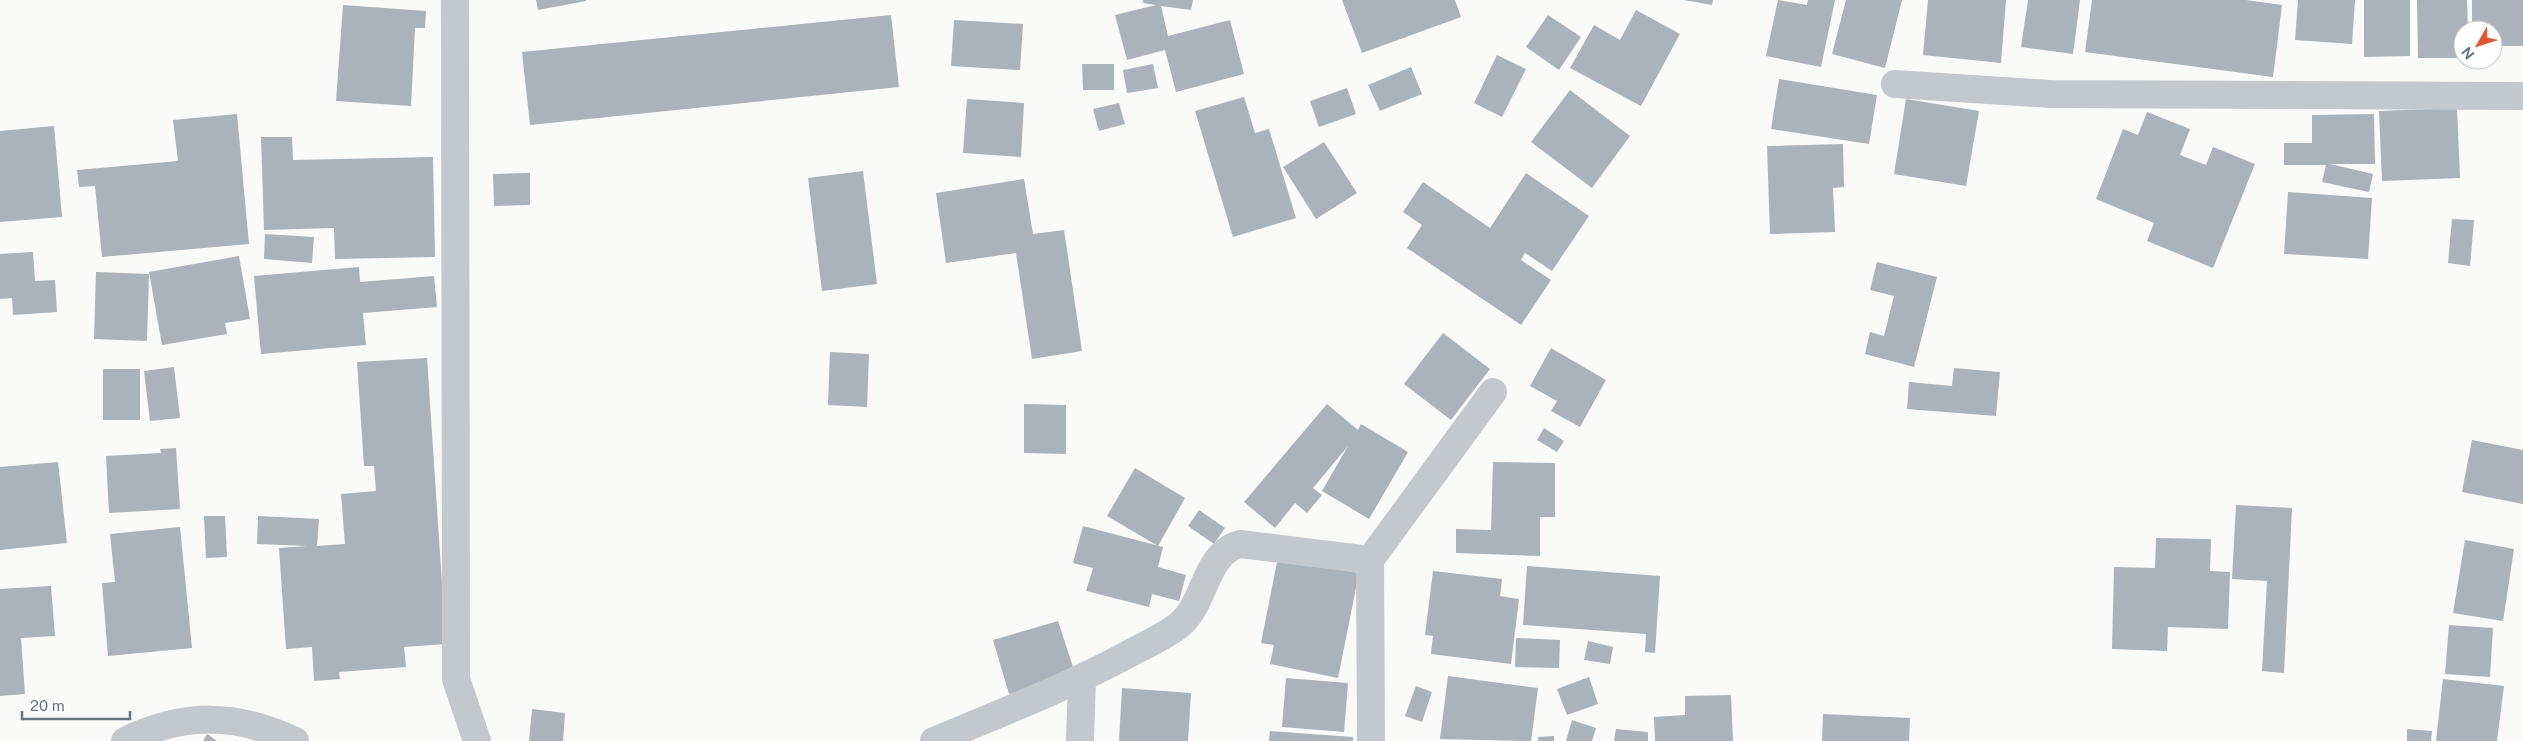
<svg xmlns="http://www.w3.org/2000/svg" width="2523" height="741" font-family="'Public Sans',sans-serif">
	<rect width="100%" height="100%" fill="#fafaf8"/>
	<g fill="#aab3b9">
		<polygon points="536,0 586,0 586,1 538,10"/>
		<polygon points="1143,0 1193,0 1191,10 1161,6 1168,36 1230,20 1244,74 1176,92 1165,50 1127,60 1115,15 1156,5 1143,3"/>
		<polygon points="1342,0 1455,0 1461,17 1362,53"/>
		<polygon points="1684,0 1713,0 1712,5"/>
		<polygon points="1778,0 1807,5 1808,0 1835,0 1821,67 1766,56"/>
		<polygon points="1846,0 1902,0 1885,68 1832,54"/>
		<polygon points="1928,0 2006,0 2001,63 1923,55"/>
		<polygon points="2028,0 2080,0 2073,54 2021,47"/>
		<polygon points="2092,0 2246,0 2282,5 2273,77 2085,52"/>
		<polygon points="2298,0 2355,0 2352,44 2295,40"/>
		<polygon points="2364,0 2410,0 2410,56 2364,57"/>
		<polygon points="2417,0 2467,0 2468,30 2463,30 2463,58 2418,58"/>
		<polygon points="2472,0 2523,0 2523,46 2493,46 2493,30 2472,30"/>
		<polygon points="343,5 426,11 425,28 415,28 411,106 336,101"/>
		<polygon points="1636,10 1680,34 1641,106 1570,68 1594,25 1620,40"/>
		<polygon points="891,15 899,87 530,125 522,52"/>
		<polygon points="1548,15 1581,37 1559,70 1526,47"/>
		<polygon points="954,20 1023,24 1020,70 951,66"/>
		<polygon points="1497,55 1526,69 1502,117 1474,103"/>
		<polygon points="1082,64 1114,64 1114,90 1083,90"/>
		<polygon points="1153,64 1158,88 1127,93 1123,70"/>
		<polygon points="1411,67 1422,94 1380,111 1368,85"/>
		<polygon points="1779,79 1877,95 1869,144 1771,129"/>
		<polygon points="1347,88 1356,114 1319,127 1310,101"/>
		<polygon points="1570,90 1630,136 1592,188 1531,142"/>
		<polygon points="1244,97 1255,133 1269,129 1296,218 1233,237 1195,111"/>
		<polygon points="967,99 1024,103 1021,157 963,153"/>
		<polygon points="1906,99 1979,111 1966,186 1894,174"/>
		<polygon points="1119,103 1125,124 1099,131 1093,109"/>
		<polygon points="2457,108 2460,178 2382,181 2379,111"/>
		<polygon points="2147,112 2190,129 2180,155 2206,165 2213,147 2255,164 2213,268 2147,241 2154,223 2096,199 2123,129 2138,135"/>
		<polygon points="237,114 249,244 102,257 95,186 79,187 77,170 178,161 173,120"/>
		<polygon points="2374,114 2375,164 2330,164 2373,174 2369,192 2322,182 2326,165 2284,165 2284,143 2312,143 2312,115"/>
		<polygon points="54,126 62,217 0,222 0,131"/>
		<polygon points="261,137 292,137 293,160 433,157 435,257 335,259 334,228 264,230"/>
		<polygon points="1324,142 1357,193 1316,219 1283,167"/>
		<polygon points="1843,144 1844,187 1833,188 1835,232 1770,234 1767,146"/>
		<polygon points="863,171 877,284 822,291 808,178"/>
		<polygon points="530,173 530,205 494,206 493,174"/>
		<polygon points="1526,173 1589,216 1552,271 1525,253 1521,260 1551,280 1521,325 1407,248 1422,225 1403,212 1423,182 1490,228"/>
		<polygon points="1024,179 1033,234 1064,230 1082,351 1032,359 1016,253 946,263 936,193"/>
		<polygon points="2288,192 2372,198 2368,259 2284,254"/>
		<polygon points="2452,219 2474,220 2470,266 2448,263"/>
		<polygon points="265,234 314,237 312,263 264,259"/>
		<polygon points="33,252 35,281 55,280 57,312 13,315 12,298 0,299 0,254"/>
		<polygon points="239,256 250,319 225,323 227,334 162,345 149,272"/>
		<polygon points="1877,262 1937,277 1914,367 1865,354 1870,332 1884,336 1894,296 1870,290"/>
		<polygon points="359,267 360,282 434,276 437,307 363,313 366,345 261,354 254,276"/>
		<polygon points="96,272 149,274 147,341 94,339"/>
		<polygon points="1443,333 1490,369 1451,420 1404,384"/>
		<polygon points="1551,348 1606,380 1580,427 1551,411 1557,401 1530,386"/>
		<polygon points="830,352 869,354 867,407 828,405"/>
		<polygon points="427,358 446,644 404,647 406,667 339,672 340,679 314,681 312,647 286,649 279,548 307,546 257,544 258,516 319,519 317,546 345,544 341,494 376,491 374,466 364,466 357,362"/>
		<polygon points="174,367 180,418 150,421 144,371"/>
		<polygon points="1954,368 2000,372 1996,416 1907,409 1909,382 1952,386"/>
		<rect x="103" y="369" width="37" height="51"/>
		<polygon points="1024,404 1066,405 1066,454 1024,453"/>
		<polygon points="1327,404 1358,430 1361,424 1408,452 1369,519 1322,491 1348,446 1313,488 1322,495 1307,513 1295,503 1275,528 1244,502"/>
		<polygon points="1544,428 1564,441 1557,452 1537,440"/>
		<polygon points="2472,440 2523,450 2523,504 2462,492"/>
		<polygon points="176,448 180,509 109,513 106,456 161,453 160,449"/>
		<polygon points="58,462 67,543 0,550 0,467"/>
		<polygon points="1493,462 1555,463 1555,517 1540,517 1540,556 1456,553 1456,529 1491,530"/>
		<polygon points="1135,468 1185,498 1158,546 1107,516"/>
		<polygon points="2236,505 2292,508 2284,673 2262,671 2267,581 2232,579"/>
		<polygon points="1199,510 1225,528 1214,544 1188,526"/>
		<polygon points="204,516 225,516 227,557 206,558"/>
		<polygon points="1083,526 1163,547 1158,567 1186,575 1179,601 1152,594 1149,607 1086,591 1093,568 1073,563"/>
		<polygon points="180,527 192,648 108,656 102,583 115,582 110,534"/>
		<polygon points="2156,538 2211,539 2210,571 2230,572 2228,629 2168,627 2167,651 2112,649 2114,567 2155,568"/>
		<polygon points="2465,540 2514,549 2503,621 2453,613"/>
		<polygon points="1278,557 1359,573 1338,678 1270,664 1274,645 1261,643"/>
		<polygon points="1527,566 1660,576 1655,653 1645,652 1646,634 1523,625"/>
		<polygon points="1433,571 1502,579 1500,596 1519,599 1511,664 1431,654 1433,636 1425,635"/>
		<polygon points="51,586 55,636 21,638 25,694 0,696 0,589"/>
		<polygon points="1058,621 1075,673 1009,694 993,640"/>
		<polygon points="2449,625 2493,628 2490,677 2445,674"/>
		<polygon points="1516,638 1560,640 1559,668 1515,667"/>
		<polygon points="1588,641 1613,647 1610,664 1584,660"/>
		<polygon points="1448,676 1538,688 1531,741 1440,739"/>
		<polygon points="1589,677 1598,704 1567,715 1557,689"/>
		<polygon points="1286,678 1348,683 1344,732 1282,727"/>
		<polygon points="2443,679 2504,686 2497,741 2436,741"/>
		<polygon points="1416,686 1432,692 1422,722 1405,716"/>
		<polygon points="1122,688 1191,693 1188,741 1119,741"/>
		<polygon points="1731,695 1733,741 1655,741 1654,717 1685,715 1685,696"/>
		<polygon points="532,709 565,713 563,741 529,741"/>
		<polygon points="1823,714 1910,718 1909,741 1822,741"/>
		<polygon points="1572,720 1596,728 1592,741 1566,741"/>
		<polygon points="1616,729 1648,732 1648,741 1614,741"/>
		<polygon points="2407,729 2432,731 2431,741 2407,741"/>
		<polygon points="1270,731 1353,737 1353,741 1269,741"/>
		<polygon points="207,734 217,741 203,741"/>
		<polygon points="1554,736 1554,741 1538,741 1538,737"/>
	</g>
	<g fill="none" stroke-linecap="round" stroke-linejoin="round">
		<g stroke="#c3c8cc" stroke-width="28">
			<polyline points="455,0 456,679 477,741"/>
			<polyline points="1895,84 2050,94 2523,96"/>
			<path d="M125,741c59,-29 111,-28 170,0"/>
			<path d="M934,741c64,-27 129,-52 191,-85 18,-10 37,-18 53,-30 28,-21 26,-73 62,-82l130,16"/>
			<polyline points="1080,741 1082,679"/>
			<polyline points="1371,741 1370,560 1493,392"/>
		</g>
	</g>
	<g transform="translate(2478 45) rotate(231)"><circle r="24" fill="#ffffff" stroke="#c1c8cd"/>
	<path d="M0-4L9 19L0 12L-9 19Z" fill="#e4572e"/>
	<text y="-8" font-size="14" font-weight="bold" text-anchor="middle" fill="#657683">N</text>
	</g>
	<path d="M22 711v8h108v-8" fill="none" stroke="#657683" stroke-width="2.5"/>
	<text x="30" y="711" font-size="15" fill="#657683" stroke="#ffffff" stroke-width="4" paint-order="stroke">20 m</text>
</svg>
